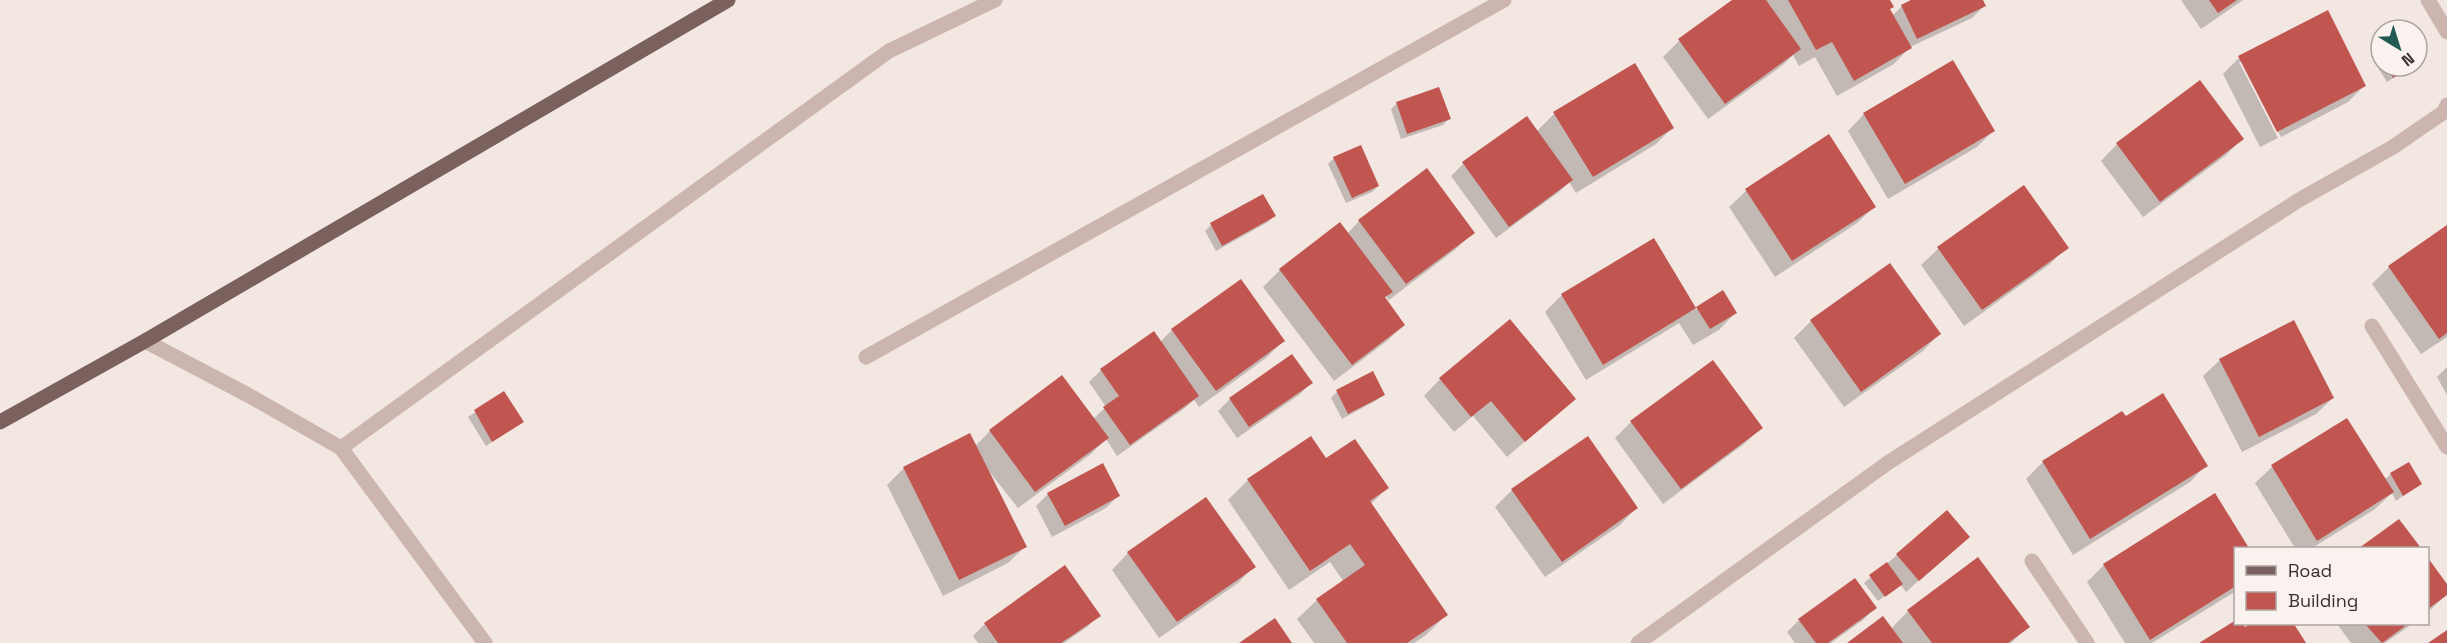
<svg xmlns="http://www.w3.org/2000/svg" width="2447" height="643" font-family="'Space Grotesk',sans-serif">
	<rect width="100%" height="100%" fill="#f3e7e2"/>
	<g fill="#0003">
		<polygon points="1735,0 1889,0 1889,10 1892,16 1902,6 1914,0 1982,0 1984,6 1972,18 1910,47 1894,64 1837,96 1815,57 1799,66 1793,55 1783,65 1708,119 1663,57 1679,41"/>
		<polygon points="2181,0 2243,0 2201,29"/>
		<polygon points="2381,53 2381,66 2412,66 2387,82 2373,60"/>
		<polygon points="2239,58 2364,86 2348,102 2281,137 2243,62 2239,62 2278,138 2260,147 2223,74"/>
		<polygon points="1397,103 1449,119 1443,125 1401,139 1391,109"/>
		<polygon points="1554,114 1672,128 1656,144 1576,193 1569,182 1559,192 1496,238 1451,176 1463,164 1526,118 1536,132"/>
		<polygon points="1864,114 1993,131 1977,147 1888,199 1848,131"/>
		<polygon points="1828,137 1874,207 1857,223 1775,277 1729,207 1746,191"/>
		<polygon points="2242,139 2225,156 2143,217 2101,161 2117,144"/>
		<polygon points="1334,158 1378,186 1372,192 1346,203 1328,164"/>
		<polygon points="2024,187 2067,247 2050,264 1964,326 1921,265 1938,249"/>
		<polygon points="1263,196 1274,216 1268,222 1216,251 1205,231 1211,225"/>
		<polygon points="1359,221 1473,232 1456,249 1389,300 1386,296 1384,299 1404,325 1387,341 1334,381 1263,287 1280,270 1340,224 1347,234"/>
		<polygon points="2447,226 2447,337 2421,354 2372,284 2389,267"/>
		<polygon points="1654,240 1696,309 1735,313 1719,330 1693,345 1679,323 1586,380 1545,312 1562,295"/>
		<polygon points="1890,265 1939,334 1923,351 1844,407 1794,338 1811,321"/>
		<polygon points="1172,330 1283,341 1266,358 1199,407 1194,400 1185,408 1117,456 1106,439 1091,454 1018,508 984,465 1025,547 1008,563 943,596 887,485 904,468 975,446 990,431 1093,419 1106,407 1089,382 1101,370 1160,342"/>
		<polygon points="2220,360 2333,398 2316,414 2242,452 2203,376"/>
		<polygon points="2447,367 2447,395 2437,377"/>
		<polygon points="1440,379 1574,399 1507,457 1473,416 1454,432 1424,396"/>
		<polygon points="1311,383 1299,395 1237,438 1218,411 1230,399"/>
		<polygon points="1337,392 1383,394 1377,400 1342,419 1331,398"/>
		<polygon points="504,393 522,422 486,446 468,417"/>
		<polygon points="2125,418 2206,465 2190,482 2073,555 2026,479 2043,462"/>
		<polygon points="2347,420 2384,480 2391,474 2420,484 2396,501 2392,493 2375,509 2312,548 2295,548 2255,483 2272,467"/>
		<polygon points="1631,422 1761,428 1744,444 1663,504 1615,438"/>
		<polygon points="1310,438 1325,460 1387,488 1370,505 1446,615 1426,635 1414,643 1314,643 1297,619 1317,600 1344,582 1330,562 1289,590 1228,500 1248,480"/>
		<polygon points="1587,438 1636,508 1620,525 1545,577 1495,507 1512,490"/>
		<polygon points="1048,494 1118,496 1106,508 1052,537 1036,506"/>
		<polygon points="2214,495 2248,548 2236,548 2236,591 2152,643 2125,643 2087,582 2104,565"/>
		<polygon points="2399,522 2419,548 2362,548"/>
		<polygon points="1968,537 1906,592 1900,584 1878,601 1864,583 1897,555"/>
		<polygon points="1128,553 1254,566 1238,583 1159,638 1112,570"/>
		<polygon points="2428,560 2447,587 2447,594 2428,612"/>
		<polygon points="1875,608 1863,620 1831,643 1795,643 1787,632 1799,620"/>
		<polygon points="1908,611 2028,627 2011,643 1849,643 1891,629"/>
		<polygon points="1099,615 1087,627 1064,643 978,643 973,636 985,624"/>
		<polygon points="2236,624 2241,624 2245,629 2254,624 2292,624 2304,643 2202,643"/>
		<polygon points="2337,624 2412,624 2385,643 2351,643"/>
	</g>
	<g fill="#c15651">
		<polygon points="1732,0 1766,0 1801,49 1725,104 1678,39"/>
		<polygon points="1788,0 1890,0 1894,7 1890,9 1912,48 1854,81 1832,42 1816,50"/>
		<polygon points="1911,0 1983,0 1986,6 1917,39 1901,5"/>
		<polygon points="2209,0 2237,0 2218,13"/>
		<polygon points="2328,10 2366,86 2277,132 2238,56"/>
		<polygon points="1953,60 1995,131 1905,184 1863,113"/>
		<polygon points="1635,63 1674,128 1593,177 1553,112"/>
		<polygon points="2387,66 2413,66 2393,78"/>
		<polygon points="2200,80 2244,139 2160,202 2116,143"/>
		<polygon points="1439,87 1451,119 1407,134 1396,102"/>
		<polygon points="1527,116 1573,180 1509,227 1462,162"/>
		<polygon points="1829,134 1876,207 1792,261 1745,189"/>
		<polygon points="1361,145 1379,186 1352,198 1333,157"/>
		<polygon points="1427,168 1475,233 1406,284 1358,220"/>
		<polygon points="2024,185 2069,248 1982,310 1937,247"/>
		<polygon points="1263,194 1276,216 1222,246 1210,223"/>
		<polygon points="1340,222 1393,292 1385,297 1405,325 1352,365 1279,269"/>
		<polygon points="2447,225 2447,333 2439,339 2388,266"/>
		<polygon points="1654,238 1696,308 1603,365 1561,294"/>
		<polygon points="1890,263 1941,334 1861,392 1810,320"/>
		<polygon points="1241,279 1285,341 1216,391 1171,329"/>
		<polygon points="1723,290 1737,313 1710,329 1696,307"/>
		<polygon points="1510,319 1576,399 1525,442 1491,401 1471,417 1439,378"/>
		<polygon points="2294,320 2334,398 2259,437 2219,359"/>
		<polygon points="1154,331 1199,396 1130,445 1103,407 1119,396 1100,369"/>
		<polygon points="1292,354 1313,383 1249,427 1229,398"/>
		<polygon points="1713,360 1763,428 1681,489 1630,421"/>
		<polygon points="1373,371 1385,395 1348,414 1336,390"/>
		<polygon points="1062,375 1109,438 1035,492 989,430"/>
		<polygon points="504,391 524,422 492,442 474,410"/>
		<polygon points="2163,393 2208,466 2090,539 2042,461 2122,411 2126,416"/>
		<polygon points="2347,418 2394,492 2317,541 2271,465"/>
		<polygon points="970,433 1027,547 959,580 903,467"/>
		<polygon points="1311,436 1326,458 1355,439 1389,488 1370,501 1448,615 1407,643 1347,643 1316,599 1365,565 1350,544 1310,571 1247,479"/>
		<polygon points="1588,436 1638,508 1562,562 1511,489"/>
		<polygon points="2409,462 2422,484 2403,496 2390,473"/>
		<polygon points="1103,463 1120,496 1065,526 1047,493"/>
		<polygon points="2215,493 2249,548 2236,548 2236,586 2150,640 2103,564"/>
		<polygon points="1206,497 1256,567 1177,622 1127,552"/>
		<polygon points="1947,510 1970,537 1919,581 1896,554"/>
		<polygon points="2399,519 2421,548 2359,548"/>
		<polygon points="1978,557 2030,627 2008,643 1932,643 1907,610"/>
		<polygon points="2428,558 2447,584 2447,595 2428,609"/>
		<polygon points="1887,562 1903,584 1885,597 1869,575"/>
		<polygon points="1065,565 1101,616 1061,643 998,643 984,623"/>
		<polygon points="1855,578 1877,608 1828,643 1816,643 1798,619"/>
		<polygon points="1883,616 1903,643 1847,643"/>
		<polygon points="1275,618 1292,643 1239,643"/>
		<polygon points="2236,620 2236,624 2243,624 2245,627 2251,624 2294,624 2306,643 2199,643"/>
		<polygon points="2365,624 2408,624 2382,643"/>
		<polygon points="2447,630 2447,643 2428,643"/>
	</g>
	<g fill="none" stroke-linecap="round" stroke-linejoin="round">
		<g stroke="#cbb5ae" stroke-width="15">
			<polyline points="2428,0 2447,32"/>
			<polyline points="2372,326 2447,447"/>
			<polyline points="145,341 248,395 341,448 485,643"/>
			<polyline points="866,357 1504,0"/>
			<polyline points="341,448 889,51 995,0"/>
			<polyline points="2032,561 2087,643"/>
			<polyline points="1638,643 1889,462 2299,200 2393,147 2444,112 2447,105"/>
		</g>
		<polyline stroke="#7b615e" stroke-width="15" points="0,422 145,341 728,0"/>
	</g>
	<rect x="2234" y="547" width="195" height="78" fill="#faf2ee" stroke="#ada3a0" stroke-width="1.5"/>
	<rect x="2246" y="566" width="30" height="9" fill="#7b615e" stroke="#ada3a0" stroke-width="1.5"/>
	<text x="2288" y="577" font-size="18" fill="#3a2d2c">Road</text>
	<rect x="2246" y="592" width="30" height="18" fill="#c15651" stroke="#ada3a0" stroke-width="1.5"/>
	<text x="2288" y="607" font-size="18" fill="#3a2d2c">Building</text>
	<g transform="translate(2399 48) rotate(142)"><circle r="28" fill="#faf2ee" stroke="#ada3a0" stroke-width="1.5"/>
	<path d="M0-4.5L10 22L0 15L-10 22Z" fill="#225a53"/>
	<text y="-9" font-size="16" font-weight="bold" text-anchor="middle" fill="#3a2d2c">N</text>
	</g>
</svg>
